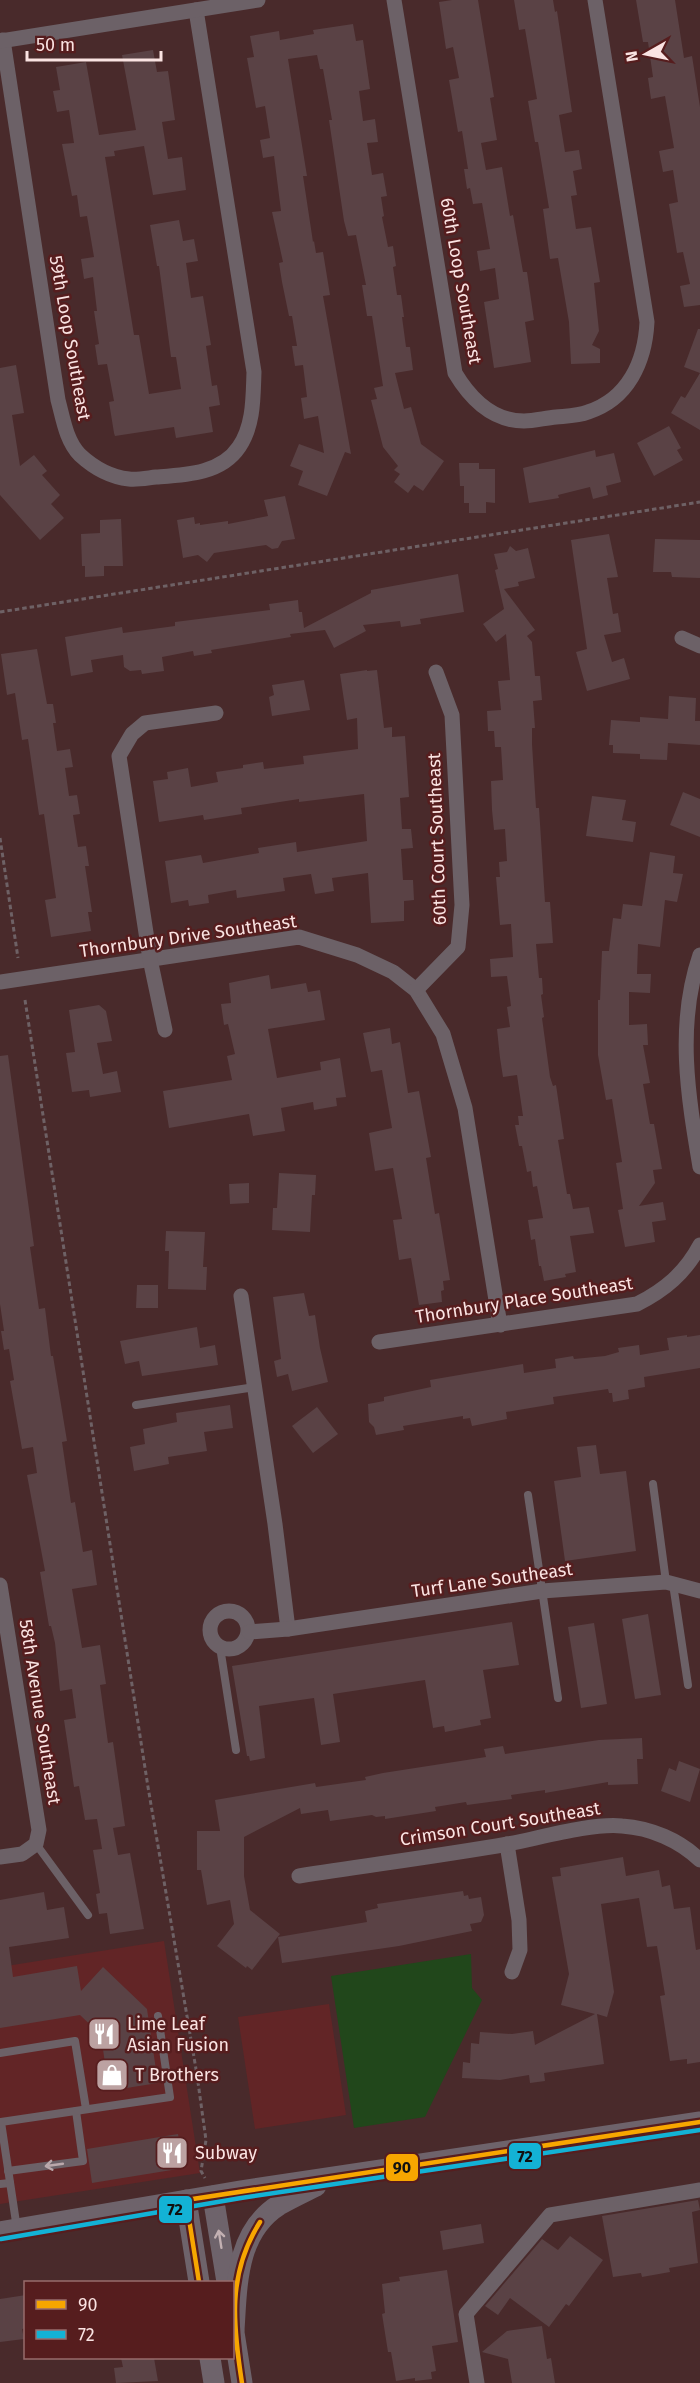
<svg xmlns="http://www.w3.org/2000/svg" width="700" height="2383" font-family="'Fira Sans',sans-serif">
	<rect width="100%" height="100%" fill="#492a2b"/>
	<g fill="#622526">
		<polygon points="164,1941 200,2173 0,2204 0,1967"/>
		<polygon points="329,2004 346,2115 255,2129 238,2017"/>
	</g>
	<polygon fill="#21471b" points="471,1954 472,1988 482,2000 425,2117 354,2128 331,1976"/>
	<g fill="#5a4245">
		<polygon points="452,0 478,0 494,97 490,98 497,140 481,143 486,170 502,167 510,216 513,215 523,272 527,272 534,320 525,322 531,362 494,368 484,302 499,299 495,268 480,271 477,251 490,249 482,203 473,204 470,188 467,189 464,169 468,169 462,131 458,132 449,80 459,78 453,47 446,49 439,2"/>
		<polygon points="514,0 553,0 555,12 557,11 572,112 559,115 565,152 579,150 582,169 573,171 577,195 571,196 576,229 591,227 600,282 594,283 599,331 592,345 600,349 600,363 571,364 569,322 558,258 550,259 543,209 549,208 538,142 535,142 528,101 537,99 525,29 519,30"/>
		<polygon points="636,0 675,0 684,58 692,56 700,107 700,305 684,307 680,286 690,284 683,252 677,253 669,204 678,202 673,170 663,172 659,151 674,148 665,96 651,99 648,78 653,77 648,42 643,42"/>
		<polygon points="353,24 356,41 363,40 370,89 359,91 363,121 375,119 378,142 367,143 372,175 383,173 387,196 381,197 384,216 382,217 388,247 393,246 396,266 393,267 397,295 401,295 404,317 402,317 406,347 410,347 413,370 395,373 404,409 411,407 421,444 444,461 423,491 414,485 408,493 394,482 400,474 394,470 398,466 383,447 371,400 377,399 374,388 383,386 372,316 367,316 362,285 366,285 356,235 348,236 344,221 329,120 332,120 323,69 320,69 317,55 288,59 307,176 303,176 313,242 314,241 316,253 323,252 330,295 323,296 351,454 345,452 327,496 298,485 303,471 290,466 299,444 324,453 318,416 304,419 301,398 307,397 303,365 295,366 292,346 297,346 292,316 289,316 282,282 279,263 283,262 272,212 281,211 274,156 263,158 260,140 270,138 265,106 256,108 247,58 254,57 250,36 279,31 280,40 314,34 313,30"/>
		<polygon points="153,50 157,72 168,71 175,120 162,122 168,159 182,157 186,190 153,195 144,146 114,151 115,156 105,157 134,335 139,335 149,394 181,389 176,357 171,357 159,266 157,266 150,225 179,220 183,241 194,239 198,261 186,263 191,298 203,296 211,345 206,346 212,386 217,385 220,405 209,407 213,432 176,438 174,427 115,436 114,433 109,402 114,401 107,364 98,365 95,345 99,344 94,311 97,311 93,277 84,279 81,259 94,257 87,216 80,217 77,195 72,196 62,144 74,143 69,110 57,112 53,91 60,90 56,67 86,62 99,135 136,130 122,55"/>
		<polygon points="698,329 700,329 700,373 684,367"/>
		<polygon points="16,365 24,413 12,415 20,466 34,455 47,471 42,475 60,495 51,504 64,518 40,540 0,495 0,368"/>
		<polygon points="700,373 700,430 671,413 681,396 685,398"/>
		<polygon points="669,426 681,448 677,450 683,460 654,476 637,443"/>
		<polygon points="595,450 596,457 614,453 621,482 606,486 608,495 593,499 590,487 558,495 559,498 529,503 523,468"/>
		<polygon points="459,463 479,463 479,469 495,469 495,503 486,502 486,513 469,513 469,503 464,503 464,486 460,486"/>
		<polygon points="285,496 295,539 282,541 278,548 272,549 266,545 214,553 207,562 198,555 183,558 177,520 194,517 195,524 200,523 200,525 228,521 228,524 268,516 264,500"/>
		<polygon points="121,519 123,566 104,566 104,576 85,577 85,566 82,566 81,534 100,533 100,520"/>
		<polygon points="609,534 618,577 607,578 613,614 618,613 621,632 604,635 612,662 624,658 630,679 587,691 576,652 587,649 571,540"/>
		<polygon points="655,539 700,540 700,578 672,577 671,572 653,572"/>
		<polygon points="510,546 516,551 528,548 535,578 518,582 519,586 504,589 535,630 527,636 532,642 535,676 540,676 542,700 533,701 535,728 532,728 532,744 536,808 539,808 545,902 550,902 553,943 536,944 539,978 542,978 543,994 541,995 544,1017 542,1018 550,1077 553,1086 556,1085 564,1139 558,1140 567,1194 570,1194 573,1209 589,1207 594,1233 570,1236 576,1272 565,1274 566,1277 544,1281 541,1266 539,1266 535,1239 531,1240 528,1220 543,1218 537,1186 533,1187 531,1171 527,1172 522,1146 519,1146 515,1125 519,1125 518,1116 523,1116 517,1075 503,1077 500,1058 497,1029 510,1027 507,1007 511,1006 507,976 491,977 490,959 513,957 511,924 500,925 496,877 500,877 499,862 507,861 505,829 494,830 492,810 491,781 503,780 501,747 495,747 494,731 488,731 487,711 501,710 498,681 510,680 506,634 496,642 483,624 504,609 495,570 498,569 494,554 507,552"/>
		<polygon points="458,574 464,612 420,619 421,624 401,627 400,621 363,625 366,631 334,648 325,630 290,634 291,637 211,650 212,653 194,656 193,651 162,657 164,671 142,674 141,670 130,671 124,667 123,655 91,660 93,672 71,676 65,637 122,627 123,633 175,626 175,622 270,610 269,604 298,600 299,612 302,612 304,628 371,593 371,590"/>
		<polygon points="37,649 47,704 53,704 56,723 53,723 57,751 70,749 73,767 65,768 69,796 77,795 80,814 73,815 78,847 86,846 89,866 85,866 92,912 88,912 91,931 51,937 45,900 56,898 44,814 39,815 28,739 22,740 15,693 7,695 1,654"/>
		<polygon points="367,670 367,671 377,670 384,728 392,727 392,737 405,736 409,797 400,798 402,829 411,829 413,848 401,849 403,880 413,880 414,900 404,901 404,921 371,923 368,873 332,878 334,891 315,894 311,874 283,878 285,891 237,898 236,890 208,895 209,903 189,906 188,900 171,903 165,861 201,855 203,863 259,853 258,848 296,842 297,852 367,841 364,794 299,802 299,799 241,808 242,814 204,820 203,815 159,822 153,781 168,779 167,772 188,768 191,787 218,782 216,772 243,768 243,765 263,762 264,769 304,764 303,756 358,749 357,718 347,720 340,674"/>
		<polygon points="304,680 310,710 272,716 269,697 274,695 272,685"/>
		<polygon points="669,696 696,698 695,721 700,721 700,745 668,743 667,760 640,759 640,754 613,753 613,745 609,745 611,720 640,722 640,717 668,719"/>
		<polygon points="683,792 700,799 700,837 670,825"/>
		<polygon points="592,796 626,800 622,820 636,822 633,842 586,836"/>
		<polygon points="650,852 675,856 673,873 683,874 677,902 665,900 660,947 638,944 637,974 651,974 650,993 629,992 629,1025 647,1024 648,1045 643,1045 650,1083 643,1084 650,1124 654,1124 662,1169 653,1170 655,1183 639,1206 663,1202 666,1220 652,1222 655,1242 625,1247 618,1210 623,1209 616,1163 622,1162 612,1099 606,1100 598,1055 598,1000 600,1000 602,951 609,951 613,918 621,919 623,904 642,906"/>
		<polygon points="269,975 271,989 306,983 308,992 320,990 325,1020 268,1029 277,1078 321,1070 320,1062 340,1058 346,1097 336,1098 337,1106 314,1110 313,1102 281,1108 285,1131 253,1136 249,1114 169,1128 163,1091 232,1080 227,1056 235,1054 228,1024 224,1025 221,1004 231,1003 229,983"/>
		<polygon points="99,1005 106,1011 112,1041 97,1043 103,1074 117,1071 121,1092 90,1097 89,1090 72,1092 66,1053 75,1052 69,1010"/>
		<polygon points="390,1028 392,1044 400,1042 408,1093 419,1091 431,1157 426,1158 435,1214 439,1213 450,1280 443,1281 444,1290 441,1291 442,1302 419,1305 411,1258 399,1260 393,1220 402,1219 393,1168 375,1171 369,1133 392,1128 382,1070 371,1072 363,1033"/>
		<polygon points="8,1055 34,1246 30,1247 39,1309 45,1308 51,1356 53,1356 67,1441 62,1442 71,1503 75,1502 83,1552 92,1550 97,1585 72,1589 82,1648 100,1645 106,1684 100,1685 108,1743 113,1742 125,1826 113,1828 118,1855 130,1853 144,1929 110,1934 107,1913 99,1914 96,1894 100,1893 93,1850 102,1849 97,1819 85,1820 79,1786 74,1787 67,1740 64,1720 76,1718 72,1689 60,1691 55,1643 51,1626 49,1626 40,1572 45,1571 27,1475 37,1473 33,1447 22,1449 10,1381 14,1380 9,1349 4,1350 1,1331 4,1331 0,1304 0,1056"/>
		<polygon points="279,1173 316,1175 315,1195 312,1195 310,1232 272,1230 273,1208 277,1208"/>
		<polygon points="249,1183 249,1203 230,1204 229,1184"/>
		<polygon points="166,1231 205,1232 203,1267 207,1267 206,1290 168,1289 169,1251 165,1251"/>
		<polygon points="137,1285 158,1285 158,1308 136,1308"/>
		<polygon points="304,1293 309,1316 315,1315 320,1348 328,1382 292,1391 288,1374 277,1377 274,1361 281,1359 273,1297"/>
		<polygon points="197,1327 200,1348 215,1345 218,1365 142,1376 139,1361 125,1364 120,1341"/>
		<polygon points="687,1335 687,1337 700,1335 700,1368 644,1377 645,1387 628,1390 629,1399 613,1402 612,1393 609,1393 608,1389 553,1397 554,1404 506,1412 507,1419 472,1426 470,1418 463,1419 463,1416 403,1426 404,1430 376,1435 374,1427 369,1422 368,1404 384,1401 384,1397 431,1387 430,1380 523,1364 524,1373 556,1368 555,1359 573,1356 574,1359 605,1356 619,1352 618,1348 639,1345 640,1355 669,1350 667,1338"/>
		<polygon points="230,1405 233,1428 204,1432 207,1451 168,1457 169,1464 134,1471 130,1447 145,1444 143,1429 177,1422 176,1413"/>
		<polygon points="317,1407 338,1434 313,1453 292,1426"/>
		<polygon points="596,1445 600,1474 626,1471 636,1551 565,1561 554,1481 581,1477 577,1447"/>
		<polygon points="648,1614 661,1695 635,1699 622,1619"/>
		<polygon points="512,1622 519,1665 483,1670 491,1718 480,1720 481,1725 445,1732 444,1726 433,1728 425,1680 333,1694 340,1742 321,1745 314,1698 259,1706 265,1758 250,1761 249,1756 247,1756 232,1666"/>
		<polygon points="594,1623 607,1704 581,1708 568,1627"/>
		<polygon points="642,1738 643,1759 637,1759 638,1784 608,1785 608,1782 545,1793 545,1790 511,1795 512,1799 467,1805 466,1802 435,1807 436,1811 385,1819 385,1816 376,1817 372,1815 330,1821 328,1810 301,1814 300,1808 244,1837 244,1876 250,1910 280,1934 252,1970 247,1966 246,1968 217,1946 234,1924 230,1900 207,1905 201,1870 197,1870 197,1831 220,1831 215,1800 315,1783 316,1787 366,1780 365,1777 383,1773 486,1757 484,1749 503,1746 505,1754 599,1740"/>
		<polygon points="679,1761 700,1769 690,1802 661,1791 669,1768 676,1771"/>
		<polygon points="623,1857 626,1876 659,1870 662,1887 670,1885 674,1909 690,1907 696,1950 700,1949 700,2062 687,2064 687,2059 670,2061 660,1996 665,1995 657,1946 647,1947 639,1898 601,1904 614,1992 607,2017 597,2014 604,2064 544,2073 545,2081 530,2083 529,2075 500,2080 462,2078 463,2062 470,2063 471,2043 479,2044 480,2032 512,2034 533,2031 535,2045 595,2014 561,2005 569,1974 552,1877 561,1876 560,1868"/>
		<polygon points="463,1891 464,1896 468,1895 469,1899 481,1897 484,1915 481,1922 470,1924 472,1931 399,1946 282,1963 278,1937 367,1922 365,1911 378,1908 377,1904"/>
		<polygon points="44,1892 47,1910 64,1907 69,1938 9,1947 13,1977 77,1966 81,1991 103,1967 147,2009 158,2083 114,2090 113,2084 108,2085 101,2035 80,2015 0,2028 0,1900"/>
		<polygon points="178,2134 184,2168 92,2183 87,2149"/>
		<polygon points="698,2200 700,2210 692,2212 698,2263 669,2268 670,2272 642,2277 641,2273 613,2277 602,2216"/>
		<polygon points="481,2224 484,2243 443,2250 440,2231"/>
		<polygon points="570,2236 603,2260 569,2306 566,2304 549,2327 510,2298 498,2315 485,2306 542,2239 558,2250"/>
		<polygon points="447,2270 458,2342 432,2346 436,2371 431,2372 432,2379 415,2381 415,2378 396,2381 391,2352 388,2352 382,2314 385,2313 382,2284 400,2281 399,2277"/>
		<polygon points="26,2295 26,2328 22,2329 24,2339 0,2342 0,2299"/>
		<polygon points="542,2326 547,2359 551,2358 555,2383 512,2383 508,2359 482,2352 507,2331"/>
		<polygon points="121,2358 154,2358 158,2381 116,2383 114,2368 123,2367"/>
	</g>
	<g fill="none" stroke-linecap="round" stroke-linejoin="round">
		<g stroke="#6e6165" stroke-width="3" stroke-dasharray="4.5 3" stroke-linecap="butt">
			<polyline points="0,612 700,502"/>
			<polyline points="0,838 18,958"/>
			<polyline points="25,1000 148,1787 197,2075 206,2140 201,2171 205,2178"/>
		</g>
		<g stroke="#6c6167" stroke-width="8">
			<polyline points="136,1405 255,1387"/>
			<polyline points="653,1484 666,1582"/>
			<polyline points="528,1495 558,1698"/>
			<polyline points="673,1584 688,1685"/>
			<polyline points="220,1647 236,1750"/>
			<polyline points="36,1844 88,1915"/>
			<polyline points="0,2053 75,2041 86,2109"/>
			<polyline points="8,2171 83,2161 76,2111"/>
			<polyline points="0,2184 10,2183"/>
			<polyline points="17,2229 1,2122 170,2097 158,2016"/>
		</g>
		<g stroke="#6c6167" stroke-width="15">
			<path d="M394,0l61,373c15,25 37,48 69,48 10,0 21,-3 32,-4 10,-1 22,-1 32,-5 40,-13 57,-50 59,-90l-52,-322"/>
			<path d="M3,40l55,360c5,18 8,41 22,55 13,12 30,22 49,24 8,1 18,-1 27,-2 29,-2 65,-3 83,-30 15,-22 14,-50 15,-75l-58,-362"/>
			<polyline points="0,41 258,0"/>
			<polyline points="682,638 700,646"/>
			<path d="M700,955c-24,70 -12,141 0,212"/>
			<polyline points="0,982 299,937 357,955 393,972 416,990 443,1034 465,1108 500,1325"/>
			<polyline points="416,990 458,947 462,905 452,715 436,672"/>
			<polyline points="165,1030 150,959 119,756 132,734 145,723 216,713"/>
			<polyline points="241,1296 275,1524 288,1629"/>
			<path d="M379,1342l258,-38c28,-14 48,-31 63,-59"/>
			<polyline points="0,1585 39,1830 36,1844 22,1854 0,1857"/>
			<circle cx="229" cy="1630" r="19"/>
			<polyline points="249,1632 288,1629 542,1591 666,1582 700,1591"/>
			<polyline points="507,1844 519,1920 520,1950 512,1972"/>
			<path d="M299,1876c70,-11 140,-20 209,-32 32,-6 83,-21 114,-18 29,2 57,14 78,34"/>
			<polyline points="477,2383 466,2314 550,2215 700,2190"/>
		</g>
		<g stroke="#6e636b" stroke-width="21">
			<polyline points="213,2196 227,2282"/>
			<polyline points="186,2200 199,2282"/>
			<polyline points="0,2232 240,2191 700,2122"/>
			<polyline points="232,2320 242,2383"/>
			<path d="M234,2330c3,-45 2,-98 45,-125 12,-7 25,-13 37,-19"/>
			<polyline points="210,2358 214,2383"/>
		</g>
		<g stroke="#561d1e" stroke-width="9">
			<g id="bus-1">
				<polyline points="199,2282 186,2200 700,2122"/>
				<path d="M242,2383c-9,-58 -15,-109 18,-161"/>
			</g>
		</g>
		<g stroke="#561d1e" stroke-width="9">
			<polyline id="bus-2" points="1,2239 241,2198 700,2130"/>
		</g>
		<use href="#bus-1" stroke="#f7a600" stroke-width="4.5"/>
		<use href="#bus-2" stroke="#13b2d5" stroke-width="4.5"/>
	</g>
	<defs><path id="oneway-shaft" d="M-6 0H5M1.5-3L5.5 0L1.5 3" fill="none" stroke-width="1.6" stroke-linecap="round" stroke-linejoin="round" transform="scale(1.5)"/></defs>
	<use stroke="#baa8ab" href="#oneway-shaft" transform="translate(54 2165) rotate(172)"/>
	<use stroke="#c2b0b2" href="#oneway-shaft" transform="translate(220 2239) rotate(-99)"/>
	<defs>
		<g id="restaurant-square" transform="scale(1.725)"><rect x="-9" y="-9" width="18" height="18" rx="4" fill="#bca2a2" stroke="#561d1e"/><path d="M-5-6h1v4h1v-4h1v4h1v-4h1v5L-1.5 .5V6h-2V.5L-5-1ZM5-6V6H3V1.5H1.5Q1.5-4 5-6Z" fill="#fff"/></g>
		<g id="shop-square" transform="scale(1.725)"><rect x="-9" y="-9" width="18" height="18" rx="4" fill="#bca2a2" stroke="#561d1e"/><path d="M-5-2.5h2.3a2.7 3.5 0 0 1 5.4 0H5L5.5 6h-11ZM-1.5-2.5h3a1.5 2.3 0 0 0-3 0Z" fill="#fff"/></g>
	</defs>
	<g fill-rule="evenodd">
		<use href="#restaurant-square" x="104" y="2034"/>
		<use href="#shop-square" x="112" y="2075"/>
		<use href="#restaurant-square" x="172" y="2153"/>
	</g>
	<g text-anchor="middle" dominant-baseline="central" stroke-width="5" stroke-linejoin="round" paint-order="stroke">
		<g font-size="18" fill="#fae3e2" stroke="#561d1e">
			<text transform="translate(461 281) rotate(80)">60th Loop Southeast</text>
			<text transform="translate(70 338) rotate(80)">59th Loop Southeast</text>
			<text transform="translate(437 839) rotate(-92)">60th Court Southeast</text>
			<text transform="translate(188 936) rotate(-8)">Thornbury Drive Southeast</text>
			<text transform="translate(524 1300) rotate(-9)">Thornbury Place Southeast</text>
			<text transform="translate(492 1580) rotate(-8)">Turf Lane Southeast</text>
			<text transform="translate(40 1712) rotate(81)">58th Avenue Southeast</text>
			<text transform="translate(500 1824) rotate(-9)">Crimson Court Southeast</text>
		</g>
		<g font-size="18" fill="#fae3e2" stroke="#561d1e" text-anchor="start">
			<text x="127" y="2024">Lime Leaf<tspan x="127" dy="21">Asian Fusion</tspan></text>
			<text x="135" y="2075">T Brothers</text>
			<text x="195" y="2153">Subway</text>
		</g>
	</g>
	<g stroke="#561d1e" stroke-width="2">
		<rect x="508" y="2142" width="34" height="28" rx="6" fill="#13b2d5"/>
		<rect x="385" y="2153" width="34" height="29" rx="6" fill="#f7a600"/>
		<rect x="158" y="2195" width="35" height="29" rx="6" fill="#13b2d5"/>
	</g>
	<g font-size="16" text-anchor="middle" font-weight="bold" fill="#111">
		<text x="525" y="2162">72</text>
		<text x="402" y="2173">90</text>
		<text x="175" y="2215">72</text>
	</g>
	<rect x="24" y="2281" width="210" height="78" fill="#561d1e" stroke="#986c6c" stroke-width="1.5"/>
	<rect x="36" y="2300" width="30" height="9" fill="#f7a600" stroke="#986c6c" stroke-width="1.5"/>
	<text x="78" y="2311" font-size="18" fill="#fae3e2">90</text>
	<rect x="36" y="2330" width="30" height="9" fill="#13b2d5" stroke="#986c6c" stroke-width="1.5"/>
	<text x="78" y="2341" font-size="18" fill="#fae3e2">72</text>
	<g transform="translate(646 54) rotate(261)" stroke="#561d1e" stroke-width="4.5" paint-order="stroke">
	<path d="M0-4.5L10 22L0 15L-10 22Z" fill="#fae3e2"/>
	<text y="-9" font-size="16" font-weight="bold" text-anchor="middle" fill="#fae3e2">N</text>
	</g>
	<path d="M27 51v9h134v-9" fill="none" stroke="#fae3e2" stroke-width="3"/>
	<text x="36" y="51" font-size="18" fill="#fae3e2" stroke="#561d1e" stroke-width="4.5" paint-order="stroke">50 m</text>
</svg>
